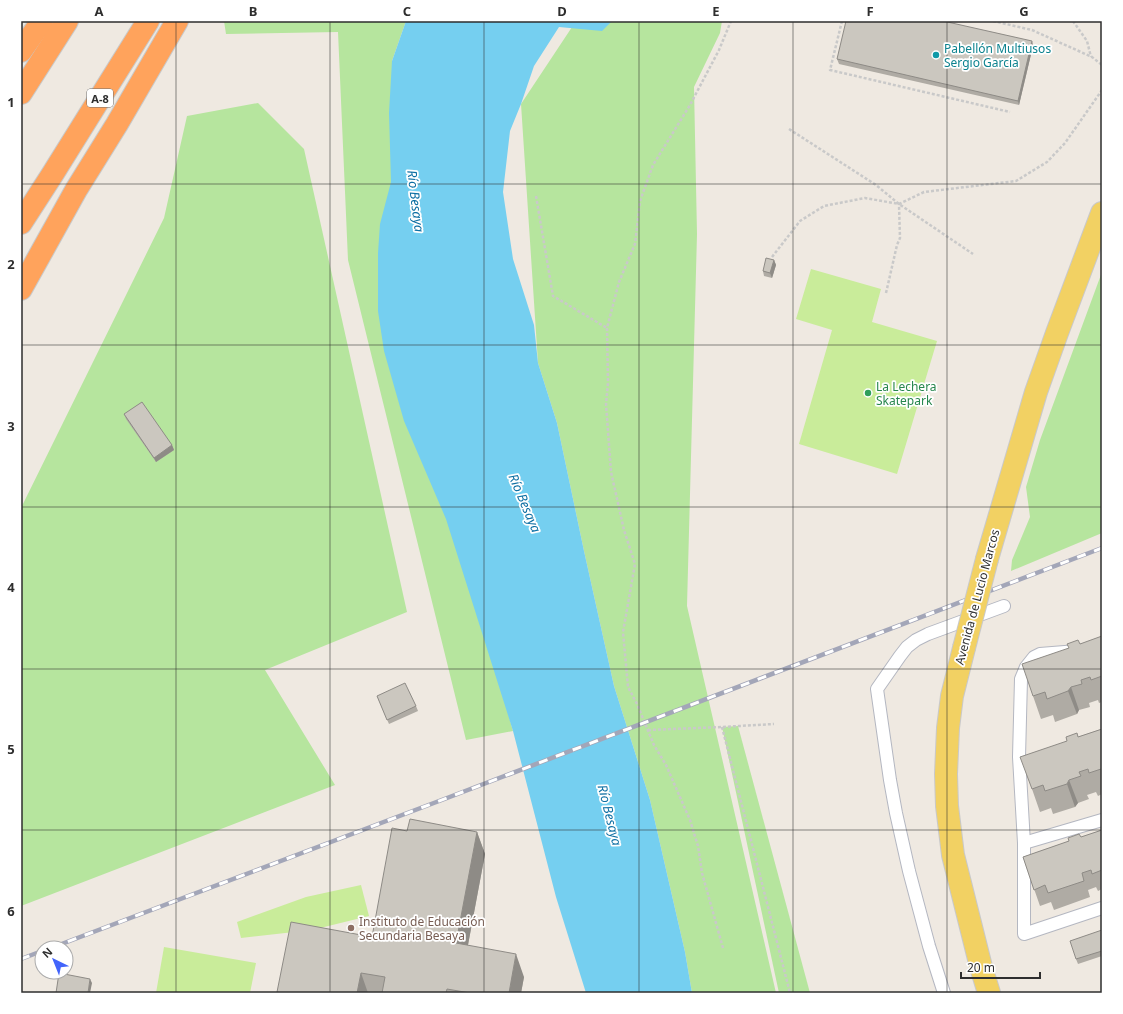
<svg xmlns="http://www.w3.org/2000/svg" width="1123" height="1014" font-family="'Noto Sans',sans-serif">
	<rect width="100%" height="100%" fill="#efe9e1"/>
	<g fill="#b6e59e">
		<polygon points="224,21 406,21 392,61 412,372 513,731 466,740 348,260 338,32 226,34"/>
		<polygon points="576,21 722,21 720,33 694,87 697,234 687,606 776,993 692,993 685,952 650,800 614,686 584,551 557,423 538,363 521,104"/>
		<polygon points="258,103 304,149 407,612 265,670 335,785 21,906 21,508 164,218 187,116"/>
		<polygon points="1102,272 1102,533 1011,571 1012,560 1030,517 1026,487 1040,440"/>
		<polygon points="738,726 810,993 779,993 722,727"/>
	</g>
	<g fill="#c9ec9a">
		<polygon points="811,269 881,289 872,322 937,341 897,474 799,444 832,330 796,319"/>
		<polygon points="361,885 369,916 312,930 241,938 237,922 306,897"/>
		<polygon points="164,947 256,963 250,993 156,993"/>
	</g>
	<polygon fill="#75cff0" points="406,21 612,21 602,31 559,27 534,66 521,104 510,131 503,192 513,259 534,325 538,363 557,423 584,551 614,686 650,800 685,952 692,993 586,993 556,897 513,731 446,519 404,421 384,351 378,311 378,253 380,224 391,182 389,113 392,61"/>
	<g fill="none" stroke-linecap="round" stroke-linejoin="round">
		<g stroke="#b4b7c1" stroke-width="14">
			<g id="lane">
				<polyline points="1102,649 1040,654 1034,657 1026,667 1021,679 1019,757 1024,843 1024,934 1102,908"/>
				<polyline points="1024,843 1102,820"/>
				<polyline points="944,993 929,946 909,871 896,813 890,780 877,689 900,656 907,647 916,640 928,634 1004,606"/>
			</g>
		</g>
		<g stroke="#c9c9c9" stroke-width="24">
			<g id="primary">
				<polyline points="987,559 1036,392 1057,333 1102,213"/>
				<polyline points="964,648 952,696 948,728 946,774 947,806 953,855 981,967 989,993"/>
			</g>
		</g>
		<g stroke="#c9c9c9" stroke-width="24">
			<g id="highway">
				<polyline points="21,51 42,21"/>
				<polyline points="21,93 67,21"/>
				<polyline points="21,223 52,175 148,21"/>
				<polyline points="21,289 76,190 117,124 177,21"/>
			</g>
		</g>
		<g stroke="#c9c9c9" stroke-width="2.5" stroke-dasharray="3 2" stroke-linecap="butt">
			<polyline points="842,21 830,70 1010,112"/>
			<polyline points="993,21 1032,30 1092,57 1102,65"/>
			<polyline points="1073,21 1087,41 1091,57"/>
			<polyline points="789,129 876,185 899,204 973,254"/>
			<polyline points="536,196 553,296 607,328"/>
			<polyline points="772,257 800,221 824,206 865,198 899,204 924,192 1016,181 1047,162 1065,143 1102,90"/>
			<polyline points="886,293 897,245 900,238 899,204"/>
			<polyline points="722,727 790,993"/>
			<polyline points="648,730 722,727 774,724"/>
			<polyline points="723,948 702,873 698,846 690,820 666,765 654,745 637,704 628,687 623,632 635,564 624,530 611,472 606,404 608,383 607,328 619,282 635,244 640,201 653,165 690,105 719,50 731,21"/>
		</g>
		<use href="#lane" stroke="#fff" stroke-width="12"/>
		<use href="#primary" stroke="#f2d163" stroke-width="22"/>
		<use href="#highway" stroke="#ffa35c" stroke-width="22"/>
		<g stroke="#a3a6b8" stroke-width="4.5">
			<g id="rail">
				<polyline points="51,948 447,798 1102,548"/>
				<polyline points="21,959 42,951"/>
			</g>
		</g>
		<use href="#rail" stroke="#fff" stroke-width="3" stroke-dasharray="9" stroke-linecap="butt"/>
		<g stroke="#c9c9c9" stroke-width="24" stroke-linecap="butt">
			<polyline id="primary-bridge" points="964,648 987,559"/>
		</g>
		<use href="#primary-bridge" stroke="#f2d163" stroke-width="22"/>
	</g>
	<g fill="#afaba4">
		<polygon points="1032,41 1033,46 1019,105 839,64 837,59"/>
		<polygon points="774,260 776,265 772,278 764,276 763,271"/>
		<polygon points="124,414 172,445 174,450 156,462 126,419"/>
		<polygon points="1102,636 1102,702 1099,703 1098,700 1089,703 1090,707 1079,710 1077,714 1055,722 1053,715 1041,719 1033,696"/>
		<polygon points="377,696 416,706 418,711 389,724"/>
		<polygon points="1102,729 1102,794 1098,796 1096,792 1087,795 1089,799 1078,803 1075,807 1053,814 1051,808 1040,812 1032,789 1078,737"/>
		<polygon points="1102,830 1102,889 1098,891 1096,887 1088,890 1090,897 1054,910 1051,902 1040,906 1023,857"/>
		<polygon points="477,832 485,854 468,945 524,977 521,993 278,993 277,992 372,937"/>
		<polygon points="1102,930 1102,956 1078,964 1076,959"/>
	</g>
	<g fill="#8e8b86">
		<polygon points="1032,41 1033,46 1019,105 1018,101"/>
		<polygon points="774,260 776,265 772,278 770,273"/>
		<polygon points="172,445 174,450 156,462 154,458"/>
		<polygon points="1071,687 1079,710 1077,714 1068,691"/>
		<polygon points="1069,780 1078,803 1075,807 1067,784"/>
		<polygon points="477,832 485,854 464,966 456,943"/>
		<polygon points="516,954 524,977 521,993 509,993"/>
		<polygon points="361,973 368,993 357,993"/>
		<polygon points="90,979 92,983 90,993 88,993"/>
	</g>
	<g fill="#cbc7bf" stroke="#8e8b86">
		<polygon points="846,21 943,21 1032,41 1018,101 837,59"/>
		<polygon points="766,258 774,260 770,273 763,271"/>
		<polygon points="142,402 172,445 154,458 124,414"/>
		<polygon points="1102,636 1102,676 1091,680 1090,677 1081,680 1082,684 1071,687 1068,691 1047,699 1045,692 1033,696 1022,664 1069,648 1067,644 1078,640 1080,644"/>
		<polygon points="405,683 416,706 387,720 377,696"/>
		<polygon points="1102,729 1102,770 1101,769 1089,773 1088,769 1079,772 1081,776 1069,780 1067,784 1045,791 1043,785 1032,789 1020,757 1067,741 1066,737 1077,733 1078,737"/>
		<polygon points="410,819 477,832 456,943 516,954 509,993 470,993 447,989 446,993 382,993 385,977 361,973 357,993 282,993 277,992 291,922 372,937 392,828 407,831"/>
		<polygon points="1102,830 1102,870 1092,874 1091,870 1082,873 1084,881 1048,893 1045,885 1034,890 1023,857 1069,841 1068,838 1079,834 1081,837"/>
		<polygon points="1102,930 1102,951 1076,959 1070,941"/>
		<polygon points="59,973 90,979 88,993 56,993"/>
	</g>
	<path fill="none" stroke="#2e2e2e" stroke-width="1" stroke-opacity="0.55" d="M176,21v972M330,21v972M484,21v972M639,21v972M793,21v972M947,21v972M21,184h1081M21,345h1081M21,507h1081M21,669h1081M21,830h1081"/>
	<circle fill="#0f9aa8" stroke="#fff" stroke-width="1.5" cx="936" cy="55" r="4"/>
	<circle fill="#2e9e5b" stroke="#fff" stroke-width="1.5" cx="868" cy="393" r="4"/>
	<circle fill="#8d6e63" stroke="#fff" stroke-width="1.5" cx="351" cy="928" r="4"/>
	<g text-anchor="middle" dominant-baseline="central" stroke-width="3.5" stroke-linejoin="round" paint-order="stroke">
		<rect fill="#fff" stroke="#6d6d6d" stroke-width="1" x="87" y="89" width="26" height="18" rx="3"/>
		<g font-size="11" font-weight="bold" fill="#2e2e2e">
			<text x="100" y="98">A-8</text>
		</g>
		<g font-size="12" fill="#0d838f" stroke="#fff" text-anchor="start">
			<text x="944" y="48">Pabellón Multiusos<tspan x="944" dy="14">Sergio García</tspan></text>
		</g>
		<g font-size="12" fill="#27864d" stroke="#fff" text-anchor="start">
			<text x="876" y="386">La Lechera<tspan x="876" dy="14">Skatepark</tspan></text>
		</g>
		<g font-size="12" fill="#2e2e2e" stroke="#fff">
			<text transform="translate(977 597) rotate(-75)">Avenida de Lucio Marcos</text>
		</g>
		<g font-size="12" fill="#785e54" stroke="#fff" text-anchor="start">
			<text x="359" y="921">Instituto de Educación<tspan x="359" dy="14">Secundaria Besaya</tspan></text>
		</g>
		<g font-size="13" font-style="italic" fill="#0d6fa3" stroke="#fff">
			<text transform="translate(416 201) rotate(83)">Río Besaya</text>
			<text transform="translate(525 503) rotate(67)">Río Besaya</text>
			<text transform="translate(610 815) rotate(76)">Río Besaya</text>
		</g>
	</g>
	<rect width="1123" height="1014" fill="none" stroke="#ffffff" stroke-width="44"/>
	<g transform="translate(54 960) rotate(317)"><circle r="19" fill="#ffffff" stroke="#ababab"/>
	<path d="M0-3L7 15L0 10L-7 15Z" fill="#4264fb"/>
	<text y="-6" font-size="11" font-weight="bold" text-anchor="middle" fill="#2e2e2e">N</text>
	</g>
	<path d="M961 972v6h79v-6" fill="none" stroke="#2e2e2e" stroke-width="2"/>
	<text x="967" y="972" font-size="12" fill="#2e2e2e" stroke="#ffffff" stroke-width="3" paint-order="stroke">20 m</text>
	<rect x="22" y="22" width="1079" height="970" fill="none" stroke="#2e2e2e" stroke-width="1.5"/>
	<g font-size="13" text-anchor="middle" font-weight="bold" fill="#2e2e2e">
		<text x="99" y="16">A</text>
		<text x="253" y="16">B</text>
		<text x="407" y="16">C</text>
		<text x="562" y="16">D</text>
		<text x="716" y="16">E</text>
		<text x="870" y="16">F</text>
		<text x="1024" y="16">G</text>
		<text x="11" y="107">1</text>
		<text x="11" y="269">2</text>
		<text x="11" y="431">3</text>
		<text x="11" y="592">4</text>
		<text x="11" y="754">5</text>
		<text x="11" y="916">6</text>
	</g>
</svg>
